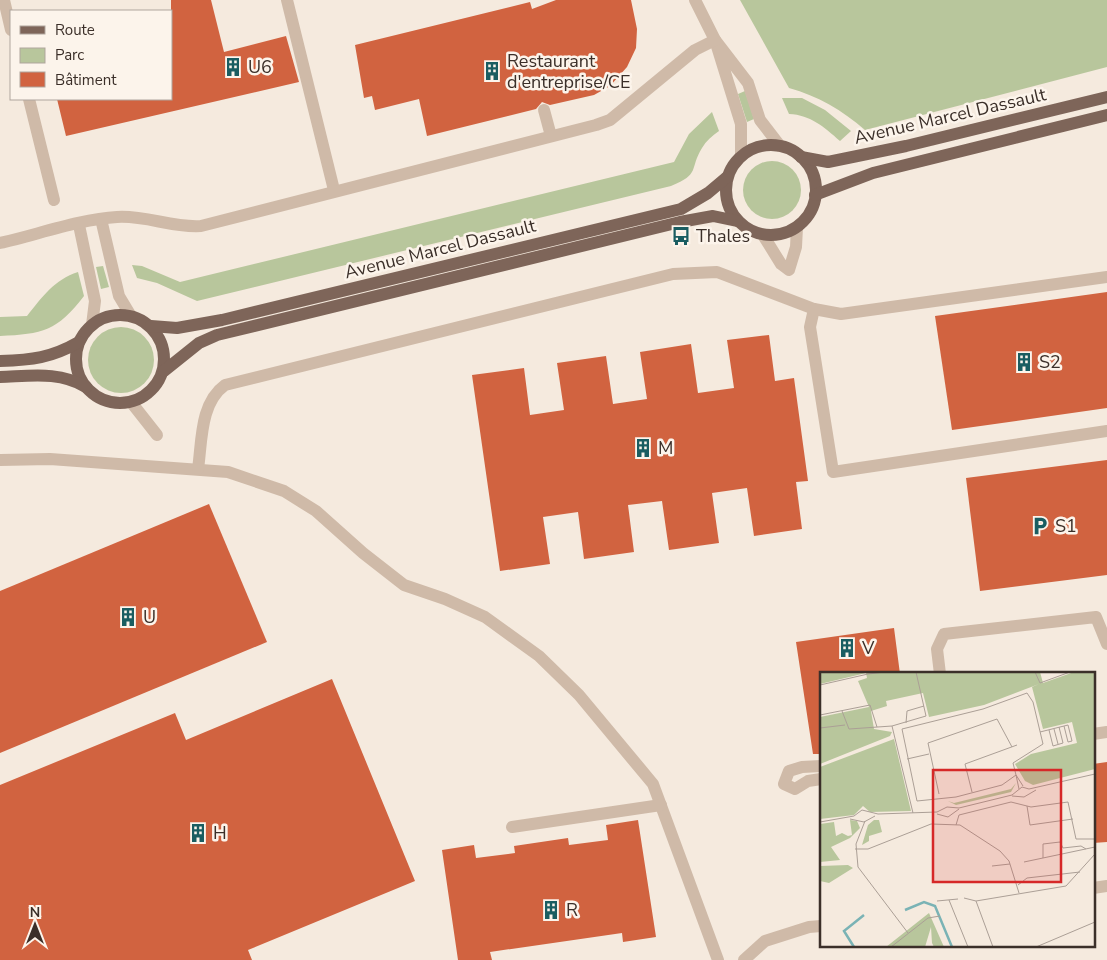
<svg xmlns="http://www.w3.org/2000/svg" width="1107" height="960" font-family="'Nunito Sans',sans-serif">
	<rect width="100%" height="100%" fill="#f5eade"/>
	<g fill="#b8c69c">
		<path d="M740,0h367v67l-242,63c-23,-20 -47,-34 -76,-42z"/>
		<polygon points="745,91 754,119 747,122 738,94"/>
		<path d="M782,98h20l23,12 26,21 -11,10c-16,-14 -29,-26 -51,-27z"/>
		<path d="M712,112l7,19c-7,5 -13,10 -17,17 -13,21 -1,26 -31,38l-474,115 -40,-18 -20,-5 -5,-13 10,1 38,16 494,-120 15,-28z"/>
		<circle cx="772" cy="190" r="29"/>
		<polygon points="103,266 109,287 101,289 96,267"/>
		<path d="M78,272l6,24c-27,35 -41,38 -84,40v-19l27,-1c16,-20 27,-36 51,-44z"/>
		<circle cx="121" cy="360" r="33"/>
	</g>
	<g fill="#d16340">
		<polygon points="171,0 211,0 224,52 286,36 299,82 66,136 57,99 171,99"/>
		<polygon points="556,0 631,0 637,29 636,48 627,67 610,86 594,95 550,105 542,102 536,109 427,136 419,99 375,110 372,96 364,98 355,45 530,2 532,9"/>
		<polygon points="1107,292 1107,408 952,430 935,316"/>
		<polygon points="769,335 775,381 794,378 808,481 796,482 802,529 754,536 747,488 712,493 719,543 669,550 662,501 628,505 634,552 584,559 578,512 543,517 550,564 500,571 472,375 524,368 530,415 564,410 557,363 606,356 613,404 647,399 640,352 691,344 698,393 734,388 727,340"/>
		<polygon points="1107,460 1107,575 980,591 966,478"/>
		<polygon points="209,504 267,642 0,753 0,591"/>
		<polygon points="894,628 900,674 821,674 821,754 813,754 796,642"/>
		<polygon points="332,679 415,881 248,950 252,960 0,960 0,785 175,713 186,740"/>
		<polygon points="1107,762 1107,842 1093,843 1093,764"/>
		<polygon points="638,820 656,937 623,942 622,933 490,952 492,960 458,960 442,850 474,845 476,858 515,853 514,846 568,838 569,845 608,840 606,825"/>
	</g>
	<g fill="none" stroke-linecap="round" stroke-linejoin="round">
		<g stroke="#cfbaa8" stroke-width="12">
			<polyline points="4,0 11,30"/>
			<polyline points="287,0 334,190"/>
			<polyline points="29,99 54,200"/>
			<polyline points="544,110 551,136"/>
			<polyline points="741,156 741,124 715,40 748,83 760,120 780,146"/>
			<polyline points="101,219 119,296 131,316"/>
			<polyline points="79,225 95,301 92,325"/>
			<polyline points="763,235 781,264 789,270 796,247 797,227"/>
			<path d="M0,243c36,-8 81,-24 117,-26 29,-2 55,11 84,9l395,-101 14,-5 85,-70 20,-10 -20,-40"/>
			<polyline points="814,309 810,327 833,472 1107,431"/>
			<polyline points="131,402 157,435"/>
			<polyline points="0,460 50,459 228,472 284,491 316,511 363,553 404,585 445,599 485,617 539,656 579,695 653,784 718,960"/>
			<path d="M198,469c4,-28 2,-66 27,-84l448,-111 44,-2 97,37 27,5 266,-37"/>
			<polyline points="940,674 937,649 944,634 1096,617 1107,644"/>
			<polyline points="1093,734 1107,732"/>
			<polyline points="821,766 802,767 789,771 784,784 795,789 808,781 821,779"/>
			<polyline points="512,827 661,805"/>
			<polyline points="1093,888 1107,886"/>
			<polyline points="744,960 765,941 809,927 821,926"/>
		</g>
		<g stroke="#7e6559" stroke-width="12">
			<circle cx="771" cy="190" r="45"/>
			<polyline points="801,157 828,162 906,146 1107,97"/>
			<polyline points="815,195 873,173 1107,115"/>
			<circle cx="120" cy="359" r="44"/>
			<polyline points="151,326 177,328 222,320 681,209 708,193 727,177"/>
			<path d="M0,361c32,-1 51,-3 79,-19"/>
			<polyline points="164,371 199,343 217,335 680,222 713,216 737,221"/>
			<path d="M0,377c31,-1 59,-6 86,10"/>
		</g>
	</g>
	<defs>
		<g id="building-bare" transform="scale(1.5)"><path d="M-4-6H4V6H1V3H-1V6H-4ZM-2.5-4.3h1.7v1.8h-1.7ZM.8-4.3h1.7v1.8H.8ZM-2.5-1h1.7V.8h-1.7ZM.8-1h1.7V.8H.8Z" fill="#1a5d61" stroke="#fcf4eb" stroke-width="2.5" paint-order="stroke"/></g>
		<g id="bus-bare" transform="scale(1.5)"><path d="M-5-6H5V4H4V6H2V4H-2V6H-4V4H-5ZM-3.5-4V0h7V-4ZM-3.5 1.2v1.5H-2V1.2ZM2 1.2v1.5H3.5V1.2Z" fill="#1a5d61" stroke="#fcf4eb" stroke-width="2.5" paint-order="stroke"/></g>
		<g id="parking-bare" transform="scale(1.5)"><path d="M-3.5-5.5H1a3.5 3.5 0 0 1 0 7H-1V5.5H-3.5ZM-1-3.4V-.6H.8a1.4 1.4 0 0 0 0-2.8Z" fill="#1a5d61" stroke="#fcf4eb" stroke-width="2.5" paint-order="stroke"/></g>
	</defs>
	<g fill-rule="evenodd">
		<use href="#building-bare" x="233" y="67"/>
		<use href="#building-bare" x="492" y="71"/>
		<use href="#bus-bare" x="681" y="236"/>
		<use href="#building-bare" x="1024" y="362"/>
		<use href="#building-bare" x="643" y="448"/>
		<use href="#parking-bare" x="1040" y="526"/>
		<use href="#building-bare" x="128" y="617"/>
		<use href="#building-bare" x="847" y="648"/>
		<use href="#building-bare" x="198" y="833"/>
		<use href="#building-bare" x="551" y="910"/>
	</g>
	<g text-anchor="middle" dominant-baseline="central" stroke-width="5" stroke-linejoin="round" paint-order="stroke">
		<g font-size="18" fill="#3b2f29" stroke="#fcf4eb" text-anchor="start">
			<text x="507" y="61">Restaurant<tspan x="507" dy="21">d'entreprise/CE</tspan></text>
			<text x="248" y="67">U6</text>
			<text x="696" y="236">Thales</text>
			<text x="1039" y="362">S2</text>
			<text x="658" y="448">M</text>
			<text x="1055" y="526">S1</text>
			<text x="143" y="617">U</text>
			<text x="862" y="648">V</text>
			<text x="213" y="833">H</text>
			<text x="566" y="910">R</text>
		</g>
		<g font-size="18" fill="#3b2f29" stroke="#fcf4eb">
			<text transform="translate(950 116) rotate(-13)">Avenue Marcel Dassault</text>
			<text transform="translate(440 249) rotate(-14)">Avenue Marcel Dassault</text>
		</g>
	</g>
	<g transform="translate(820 672)">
		<rect width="275" height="275" fill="#f5eade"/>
		<path d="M0,0h220l3,11 31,-11h21v97l-62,16 -8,-4 -10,-17 16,-10 46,-11 -5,-21 -29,7 -11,-42 7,-3 -55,21 -55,12 -6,-24 -37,8 1,5 -16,5 3,18 18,3 -2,4 -70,28v-47l49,-10 -11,-26 9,-3 -1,-5 -46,11zM74,67l17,72 -41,1 -7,-6 -9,9 -34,4v-52zM196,111l-5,9 -55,13 -8,-4 6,2 57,-14zM30,148l7,1 3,7 -10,10 -19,9 9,13 -20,2v-38l14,-2 2,14 6,-3 6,3 4,-1zM54,148h5l3,12 -13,4v5l-7,4 6,-20zM28,193l5,3 -24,15 -9,-2v-15zM109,241l15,34h-10l-2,-4 -1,-16 -6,20h-39z" fill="#b8c69c"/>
		<path fill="none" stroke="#7ab3b5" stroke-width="2.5" d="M85,238l19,-8 11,4 17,41M34,275l-10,-16 20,-16"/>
		<path fill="none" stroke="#ab9f96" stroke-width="1" d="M215,0l5,11 30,-11M48,2l17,-2M0,13l48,-11M207,21l6,9 10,42 -30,19 3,12 -14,10 -46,12 -39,4 -15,-72 81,-20zM22,39l7,18 43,-3 21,87M0,43l50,-10 7,22M86,51l1,-12 17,-5M72,54l34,-10 -10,-44M0,56l25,-3M234,57l4,15M229,58l4,16 10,-3 -4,-16M220,60l28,-7 4,16 -4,1 -4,-16M87,87l22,-5M199,117l-3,-14 7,11M152,120l-7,-28 52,-19M119,122l-11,-51 69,-24 15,28M192,124l12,1 12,-7M207,134l3,19 43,-6M117,142l11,3 11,-8M30,147l14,3 11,-6M45,149l-9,23 2,23 50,66M0,150l34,-6 8,-6 16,4 59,-2 10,-5 12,1 53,-13 10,-8 7,2 66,-15M136,153l3,-10 52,-13 20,5 37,-5 8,37h19M35,177h13l63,-25 29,1 40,26 9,10 10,32M223,186v-14l17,-2 3,6 18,-2 5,3M204,190l71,-15M172,194l18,-2M198,213l9,-7 53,-6M144,226l12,3 17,46M129,228l19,47M117,229l21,-2M156,229l90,-15 29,-32M71,275l37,-29 12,-2M216,275l59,-25"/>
		<path fill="#d62828" fill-opacity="0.15" stroke="#d62828" stroke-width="2.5" d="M113,98h128v112h-128z"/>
		<rect width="275" height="275" fill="none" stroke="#3b2f29" stroke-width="2.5"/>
	</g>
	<rect x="10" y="10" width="162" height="90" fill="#fcf4eb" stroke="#afa59d"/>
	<rect x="20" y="26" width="25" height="8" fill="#7e6559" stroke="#afa59d"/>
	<text x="55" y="35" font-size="15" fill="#3b2f29">Route</text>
	<rect x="20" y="48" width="25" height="15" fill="#b8c69c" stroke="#afa59d"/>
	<text x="55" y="60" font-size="15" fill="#3b2f29">Parc</text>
	<rect x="20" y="72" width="25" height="15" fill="#d16340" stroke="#afa59d"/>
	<text x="55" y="85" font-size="15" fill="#3b2f29">Bâtiment</text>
	<g transform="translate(35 925)" stroke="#fcf4eb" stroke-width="4" paint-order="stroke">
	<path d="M0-4L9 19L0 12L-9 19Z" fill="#3b2f29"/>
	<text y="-8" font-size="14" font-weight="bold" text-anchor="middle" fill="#3b2f29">N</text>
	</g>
</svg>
